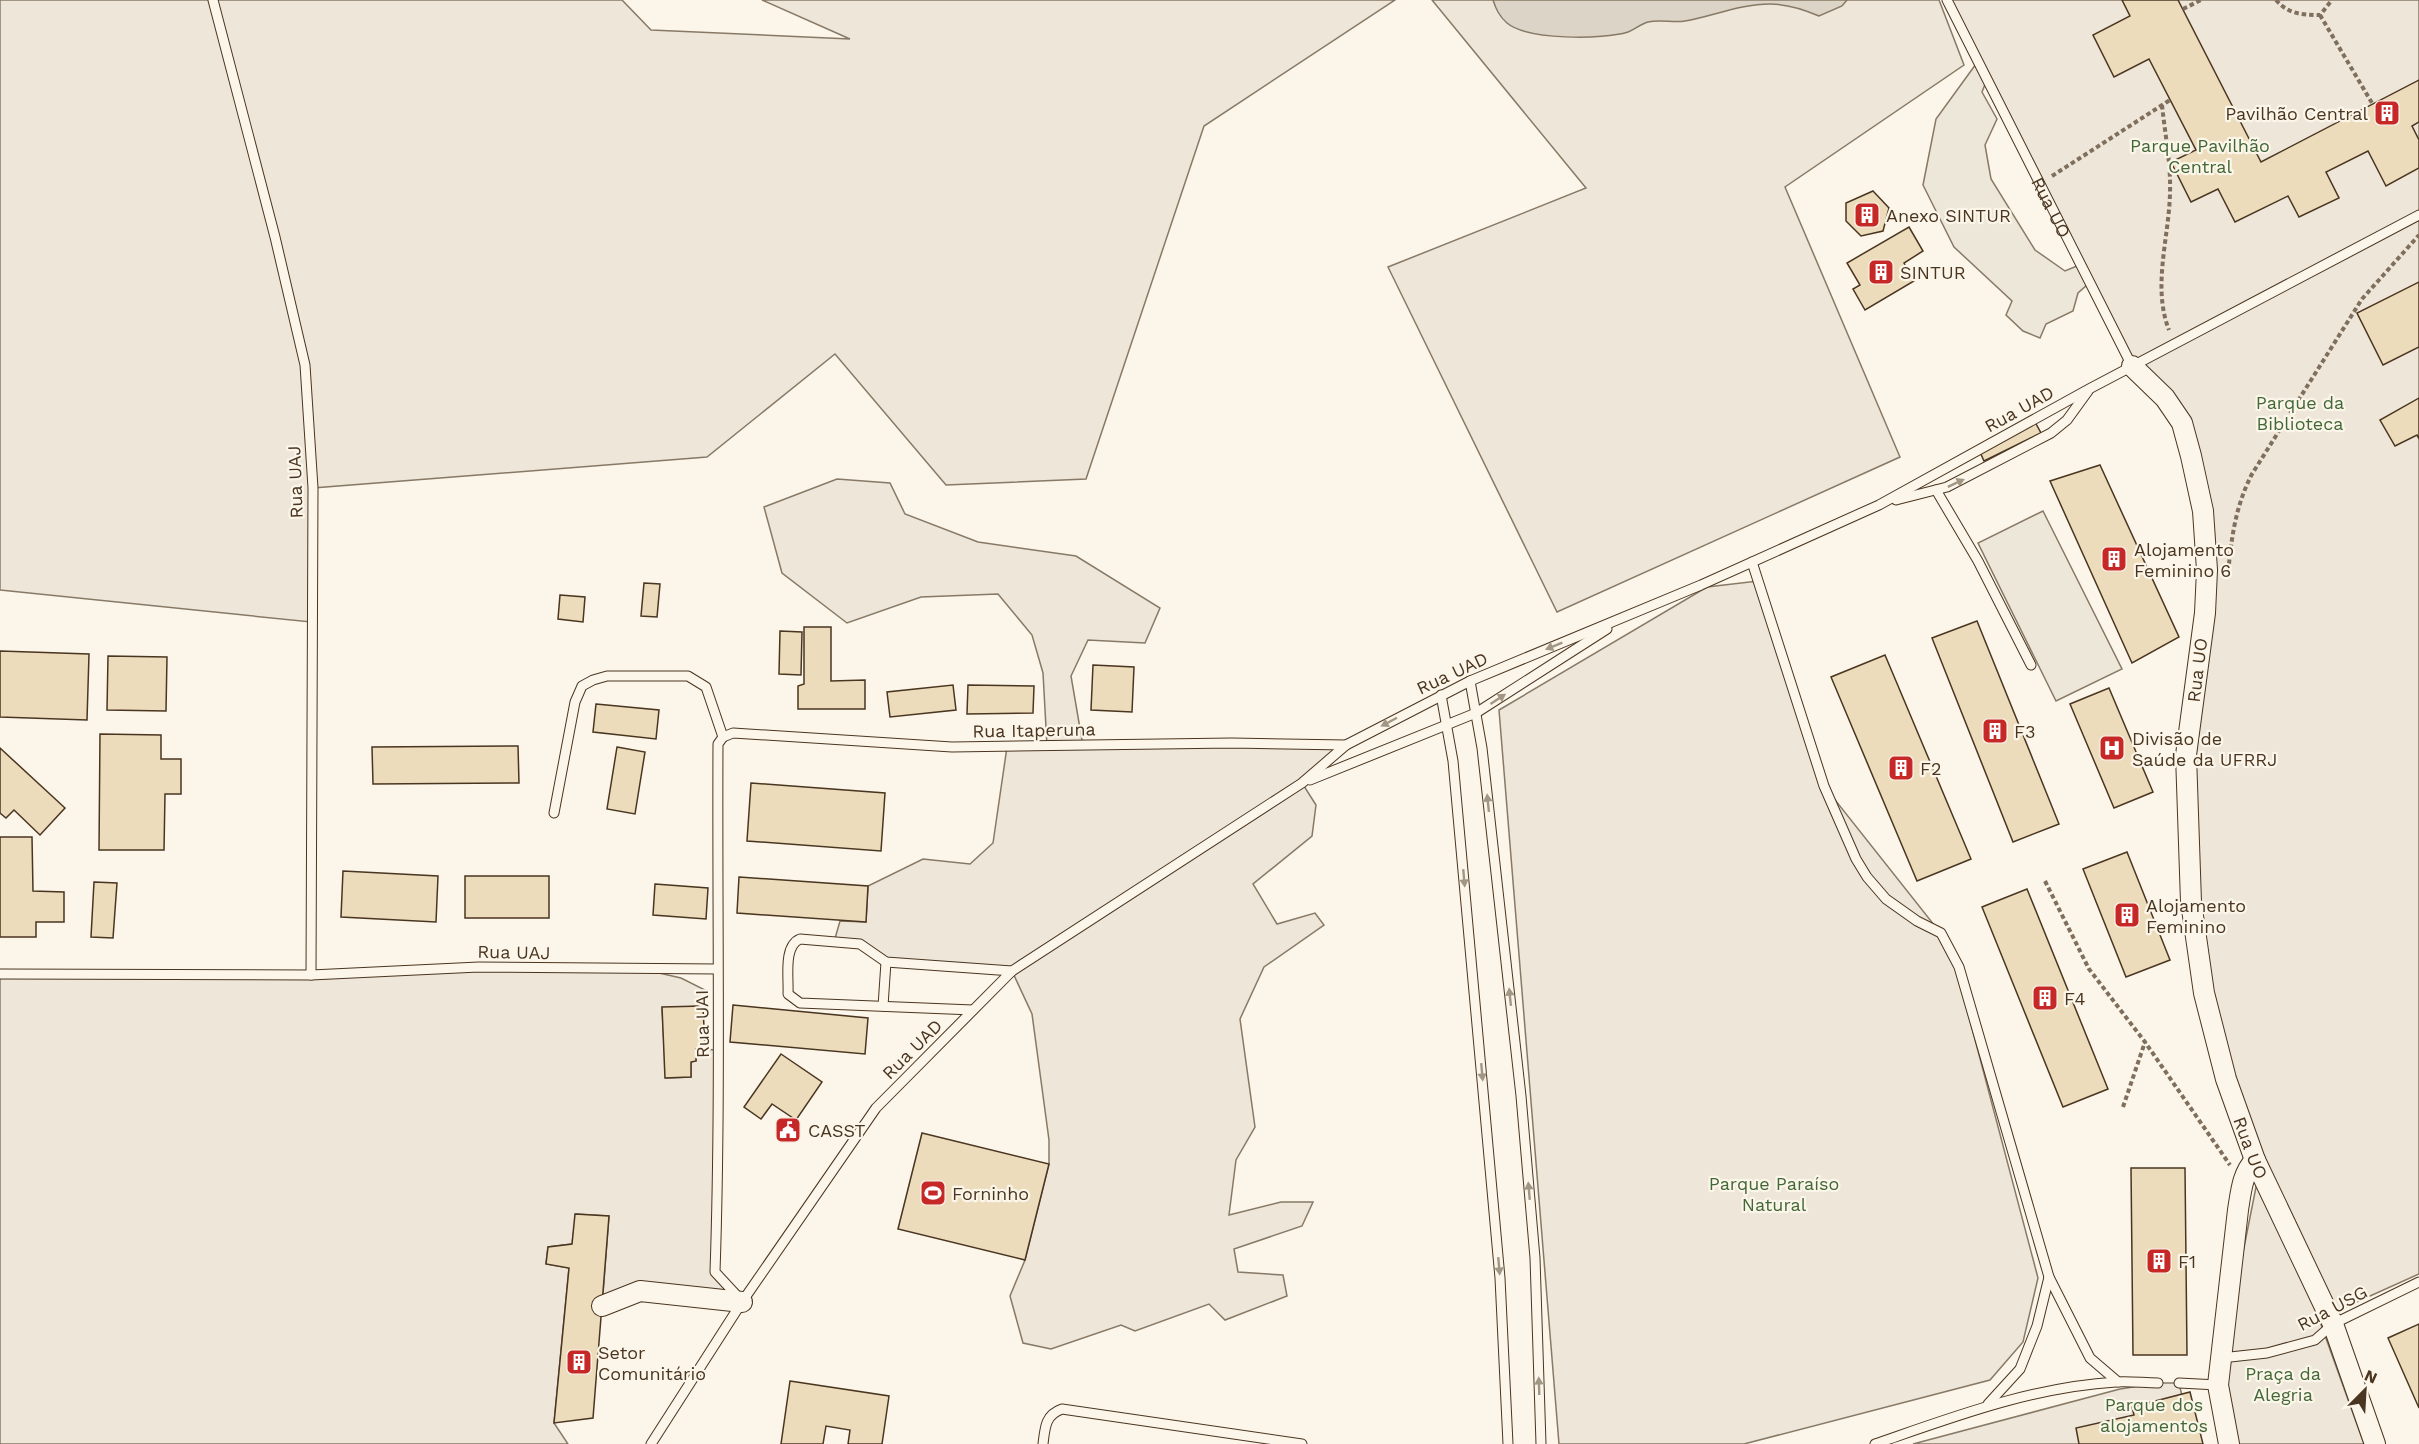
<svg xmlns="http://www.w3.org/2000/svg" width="2419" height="1444" font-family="'Work Sans',sans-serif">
	<rect width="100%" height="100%" fill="#fbf6e9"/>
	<g fill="#ede6d9" stroke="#887966" stroke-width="1.5">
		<polygon points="0,0 622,0 651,30 850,39 762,0 1395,0 1204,126 1086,479 946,485 835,354 707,457 313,488 311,622 0,590"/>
		<polygon points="1432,0 1939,0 1964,65 1785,187 1900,457 1557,612 1388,267 1586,188"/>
		<polygon points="1947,0 2419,0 2419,1274 2319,1319 2364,1444 2239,1444 2226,1385 2234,1298 2257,1182 2315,1309 2204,993 2186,755 2203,511 2182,423 2132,366"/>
		<polygon points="837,479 890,483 905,514 978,542 1076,556 1160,608 1145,643 1088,640 1071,676 1083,746 1346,745 1302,783 1316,805 1312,836 1253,884 1277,924 1315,913 1324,925 1264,967 1240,1019 1255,1127 1236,1160 1229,1215 1281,1202 1313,1202 1302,1226 1234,1249 1238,1272 1283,1275 1287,1296 1225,1320 1209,1304 1135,1331 1121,1325 1051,1349 1023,1343 1010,1296 1025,1260 1049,1164 1049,1140 1032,1014 1012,971 886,962 867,948 834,942 840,921 866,922 868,886 923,859 970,864 993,843 1007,747 1047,746 1043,673 1032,635 998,594 921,597 847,623 782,573 764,507"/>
		<polygon points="1758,581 1824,786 1950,945 2038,1278 2023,1342 1990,1380 1744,1444 1559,1444 1499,710 1707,587"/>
		<polygon points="479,967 646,970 681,978 709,992 703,1006 662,1008 666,1078 691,1077 691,1062 696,1061 696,1049 719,1050 715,1272 742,1302 640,1291 602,1306 609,1216 576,1214 572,1244 548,1247 546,1264 569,1268 554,1423 568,1444 0,1444 0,974 311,975"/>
		<polygon points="2158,1383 2179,1383 2193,1444 1913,1444 2120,1389"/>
	</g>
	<g fill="#ede7d9" stroke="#887966" stroke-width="1.5">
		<polygon points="1976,64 1986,82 1982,92 1997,119 1985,145 1991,179 2035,250 2065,271 2077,266 2088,284 2078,293 2073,311 2046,324 2040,338 2023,331 2006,315 2012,301 1954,247 1923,185 1936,119"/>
		<polygon points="2043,511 2122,669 2056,701 1978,543"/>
	</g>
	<path fill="#dcd4c6" stroke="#887966" stroke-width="1.5" d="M1493,0h354l-5,6 -23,10c-16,-7 -32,-12 -49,-12 -29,0 -57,12 -85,17 -12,2 -25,-2 -37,1 -7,2 -13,7 -20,10 -25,8 -101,8 -121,-9 -8,-7 -11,-14 -14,-23z"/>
	<g fill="#ecdcbc" stroke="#4a3520" stroke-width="1.5">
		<polygon points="2122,0 2178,0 2261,162 2419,80 2419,122 2412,126 2419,140 2419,168 2386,186 2368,151 2326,172 2339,198 2299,217 2288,196 2235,222 2218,189 2191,202 2171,162 2196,150 2149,59 2114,77 2093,35 2130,16"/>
		<polygon points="1873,191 1889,208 1883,231 1861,236 1846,221 1846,203"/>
		<polygon points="1909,227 1923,251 1904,263 1914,281 1865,310 1853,289 1860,285 1847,263"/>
		<polygon points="2419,282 2419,347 2383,365 2357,313"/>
		<polygon points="2419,398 2419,439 2417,435 2395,446 2380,420"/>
		<polygon points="2035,422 2041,433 1984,461 1980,452"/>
		<polygon points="2100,465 2179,637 2132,663 2050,481"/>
		<polygon points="644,583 660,584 657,617 641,616"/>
		<polygon points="560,595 585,597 583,622 558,619"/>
		<polygon points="1977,621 2059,824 2013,842 1932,638"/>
		<polygon points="804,627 831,627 831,681 865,680 865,709 798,709 798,686 804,684"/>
		<polygon points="780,631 802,632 801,675 779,674"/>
		<polygon points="0,651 89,654 87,720 0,717"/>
		<polygon points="1885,655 1971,859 1917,881 1831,677"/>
		<polygon points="108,656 167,657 166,711 107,710"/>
		<polygon points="1093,665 1134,667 1132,712 1091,710"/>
		<polygon points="953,685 956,710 890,717 887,692"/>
		<polygon points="968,685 1034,686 1033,713 967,714"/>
		<polygon points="2109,688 2153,792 2114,808 2070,704"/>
		<polygon points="596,704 659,710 656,739 593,732"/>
		<polygon points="100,734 161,735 161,759 181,759 181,794 165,794 164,850 99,850"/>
		<polygon points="518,746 519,783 373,784 372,747"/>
		<polygon points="617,747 645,752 635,814 607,809"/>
		<polygon points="0,748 65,808 40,835 14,810 6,818 0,813"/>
		<polygon points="751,783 885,793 881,851 747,841"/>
		<polygon points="0,837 32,837 33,891 64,892 64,922 36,922 36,937 0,937"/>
		<polygon points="2127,852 2170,960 2126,977 2083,869"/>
		<polygon points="343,871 438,876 436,922 341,917"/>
		<rect x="465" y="876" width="84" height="42"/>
		<polygon points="739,877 868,886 866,922 737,913"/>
		<polygon points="94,882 117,883 113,938 91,937"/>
		<polygon points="655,884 708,888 706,919 653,915"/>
		<polygon points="2027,889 2108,1089 2063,1107 1982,907"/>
		<polygon points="733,1005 868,1018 865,1054 730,1042"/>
		<polygon points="703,1006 705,1049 696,1049 696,1061 691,1062 691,1077 665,1078 662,1007"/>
		<polygon points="781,1054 822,1082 796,1120 772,1104 761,1119 744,1107"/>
		<polygon points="922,1133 1049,1164 1025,1260 898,1229"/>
		<polygon points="2131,1168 2185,1168 2187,1355 2133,1355"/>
		<polygon points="575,1214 609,1216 593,1418 554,1423 569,1268 546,1264 548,1247 572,1244"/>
		<polygon points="2419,1324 2419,1408 2388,1338"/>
		<polygon points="790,1381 889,1396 882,1444 848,1444 850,1430 826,1426 823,1444 781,1444"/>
		<polygon points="2190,1392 2203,1444 2079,1444 2076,1428 2134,1415 2132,1407"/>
	</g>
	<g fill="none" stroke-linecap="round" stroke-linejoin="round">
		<g stroke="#4a3520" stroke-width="11">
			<g id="lane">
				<polyline points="213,0 275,237 305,365 313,488 311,975"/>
				<path id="s1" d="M1947,0l185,366"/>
				<polyline points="1936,490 1978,561 2031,665"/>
				<polyline points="1896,500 1947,487 2051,433 2067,420 2088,391"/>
				<polyline points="1752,562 1824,786 1856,859 1867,877 1886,899 1917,921 1941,933 1959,967 2049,1277 2090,1358 2118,1382"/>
				<polyline points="1470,681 1482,748 1521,1096 1535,1258 1541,1444"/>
				<polyline points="1441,695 1453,761 1500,1278 1508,1444"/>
				<polyline points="723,737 733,733 952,747 1232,743 1346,745"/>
				<path d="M723,737l-5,7c-1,176 3,352 -3,528l26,28"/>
				<polyline points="1310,780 1476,713 1607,629"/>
				<polyline points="554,813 575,702 582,686 593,680 607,676 688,676 706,687 723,737"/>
				<polyline points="0,974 311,975 479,967 717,969"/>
				<polyline points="883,1006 886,962"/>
				<path d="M973,1010l-173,-7 -12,-9c1,-16 -5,-48 12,-55l60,5 26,18 126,9"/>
				<polyline points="2221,1358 2267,1353 2315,1340 2333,1324 2419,1282"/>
				<polyline points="2179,1383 2218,1385"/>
				<polyline points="1988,1404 2020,1369 2037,1326 2049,1277"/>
				<polyline points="651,1444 742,1302 876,1108 1012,971 1302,783 1346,745 1470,681 1701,585 1879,505 2089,389 2419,215"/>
				<path d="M1043,1444c2,-16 2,-29 19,-35l240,35"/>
				<path d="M1875,1444c78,-27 157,-57 241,-62 14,-1 28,1 42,1"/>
			</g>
		</g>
		<g stroke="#4a3520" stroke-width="22">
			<g id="street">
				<path id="s2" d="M2132,366l33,32 17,25 9,33 12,55 4,59 -2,43 -19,142 5,147 13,91 22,86 29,81 78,164 42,120"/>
				<polyline points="602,1306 640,1291 742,1302"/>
				<path d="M2229,1444l-11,-59 20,-175c3,-18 4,-36 17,-50"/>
			</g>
		</g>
		<g stroke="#7f6f5c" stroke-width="4" stroke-dasharray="4.5 3" stroke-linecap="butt">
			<path d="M2276,0c12,14 26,15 44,15l12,-15"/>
			<polyline points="2183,9 2201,0"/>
			<polyline points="2320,15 2372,103"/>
			<path d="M2162,105c3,29 9,59 8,88 -1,45 -18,94 -1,137"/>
			<polyline points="2052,176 2170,100"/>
			<path d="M2229,564c3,-31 8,-61 23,-90l110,-175 57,-64"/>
			<polyline points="2045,881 2089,969 2145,1042 2230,1165"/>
			<polyline points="2123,1107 2145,1042"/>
		</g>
		<use href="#lane" stroke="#fbf6e9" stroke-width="9"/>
		<use href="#street" stroke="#fbf6e9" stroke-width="20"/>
	</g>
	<defs><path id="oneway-solid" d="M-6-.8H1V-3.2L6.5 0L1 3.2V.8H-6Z" transform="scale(1.5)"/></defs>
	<g fill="#a29684">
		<use href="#oneway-solid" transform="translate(1956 483) rotate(-25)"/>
		<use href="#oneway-solid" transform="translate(1554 646) rotate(158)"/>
		<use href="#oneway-solid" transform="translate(1498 699) rotate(-33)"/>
		<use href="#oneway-solid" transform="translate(1389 722) rotate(152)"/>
		<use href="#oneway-solid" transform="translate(1488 803) rotate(-96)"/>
		<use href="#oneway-solid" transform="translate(1464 878) rotate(85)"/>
		<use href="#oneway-solid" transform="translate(1510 997) rotate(-96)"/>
		<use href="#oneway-solid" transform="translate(1482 1072) rotate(85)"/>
		<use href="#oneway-solid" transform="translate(1529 1191) rotate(-95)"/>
		<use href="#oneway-solid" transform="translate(1499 1266) rotate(85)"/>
		<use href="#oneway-solid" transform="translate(1539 1386) rotate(-92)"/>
	</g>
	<defs>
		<g id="building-square" transform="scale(1.35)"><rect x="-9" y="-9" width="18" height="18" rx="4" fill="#c62828" stroke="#fbf6e9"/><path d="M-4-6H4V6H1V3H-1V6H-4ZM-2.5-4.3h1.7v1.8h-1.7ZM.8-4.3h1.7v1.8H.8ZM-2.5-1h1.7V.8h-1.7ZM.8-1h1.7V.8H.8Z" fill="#fff"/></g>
		<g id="hospital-square" transform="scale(1.35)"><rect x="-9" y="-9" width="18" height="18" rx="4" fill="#c62828" stroke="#fbf6e9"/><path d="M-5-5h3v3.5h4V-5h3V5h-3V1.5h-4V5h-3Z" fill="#fff"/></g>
		<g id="civic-square" transform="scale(1.35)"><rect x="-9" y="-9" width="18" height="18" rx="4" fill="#c62828" stroke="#fbf6e9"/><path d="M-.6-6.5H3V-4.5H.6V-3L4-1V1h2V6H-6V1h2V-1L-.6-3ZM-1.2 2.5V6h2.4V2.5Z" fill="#fff"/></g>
		<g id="stadium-square" transform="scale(1.35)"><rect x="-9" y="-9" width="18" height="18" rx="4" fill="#c62828" stroke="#fbf6e9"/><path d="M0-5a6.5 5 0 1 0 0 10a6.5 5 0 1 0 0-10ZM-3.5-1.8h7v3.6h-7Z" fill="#fff"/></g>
	</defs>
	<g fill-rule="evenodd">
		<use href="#building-square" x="2387" y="113"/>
		<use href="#building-square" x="1867" y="215"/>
		<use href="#building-square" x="1881" y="272"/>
		<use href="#building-square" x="2114" y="559"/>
		<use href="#building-square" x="1995" y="731"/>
		<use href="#hospital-square" x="2112" y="748"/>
		<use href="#building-square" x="1901" y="768"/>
		<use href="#building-square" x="2127" y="915"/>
		<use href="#building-square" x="2045" y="998"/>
		<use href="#civic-square" x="788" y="1130"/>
		<use href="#stadium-square" x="933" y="1193"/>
		<use href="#building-square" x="2159" y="1261"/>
		<use href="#building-square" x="579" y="1362"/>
	</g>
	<g text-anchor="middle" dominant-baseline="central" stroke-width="4.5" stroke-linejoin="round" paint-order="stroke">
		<g font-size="18" fill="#4a3520" stroke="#fbf6e9" text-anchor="start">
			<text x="2368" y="113" text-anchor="end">Pavilhão Central</text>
			<text x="1886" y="215">Anexo SINTUR</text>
			<text x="1900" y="272">SINTUR</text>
			<text x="2134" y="549">Alojamento<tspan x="2134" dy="21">Feminino 6</tspan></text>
			<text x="2014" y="731">F3</text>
			<text x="2132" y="738">Divisão de<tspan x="2132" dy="21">Saúde da UFRRJ</tspan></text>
			<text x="1920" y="768">F2</text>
			<text x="2146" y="905">Alojamento<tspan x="2146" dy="21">Feminino</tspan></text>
			<text x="2064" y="998">F4</text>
			<text x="808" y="1130">CASST</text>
			<text x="952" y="1193">Forninho</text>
			<text x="2178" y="1261">F1</text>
			<text x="598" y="1352">Setor<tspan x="598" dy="21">Comunitário</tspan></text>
		</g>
		<g font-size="18" fill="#436837" stroke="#fbf6e9">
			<text x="2200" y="145">Parque Pavilhão<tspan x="2200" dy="21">Central</tspan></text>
			<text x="2300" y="402">Parque da<tspan x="2300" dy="21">Biblioteca</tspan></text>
			<text x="1774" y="1183">Parque Paraíso<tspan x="1774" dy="21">Natural</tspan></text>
			<text x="2283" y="1373">Praça da<tspan x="2283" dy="21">Alegria</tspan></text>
			<text x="2154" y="1404">Parque dos<tspan x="2154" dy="21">alojamentos</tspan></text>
		</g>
		<g font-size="18" fill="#4a3520" stroke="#fbf6e9">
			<text stroke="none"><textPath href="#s1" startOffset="232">Rua UO</textPath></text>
			<text transform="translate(2019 409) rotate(-29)">Rua UAD</text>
			<text transform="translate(295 482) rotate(-92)">Rua UAJ</text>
			<text transform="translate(2197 670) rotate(-83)">Rua UO</text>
			<text transform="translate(1452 673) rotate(-25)">Rua UAD</text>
			<text transform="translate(1034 730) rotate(-1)">Rua Itaperuna</text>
			<text transform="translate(514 952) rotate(1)">Rua UAJ</text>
			<text transform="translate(702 1024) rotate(-91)">Rua UAI</text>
			<text transform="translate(912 1049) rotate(-45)">Rua UAD</text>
			<text stroke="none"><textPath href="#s2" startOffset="813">Rua UO</textPath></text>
			<text transform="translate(2332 1308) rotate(-28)">Rua USG</text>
		</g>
	</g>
	<g transform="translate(2365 1390) rotate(24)" stroke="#fbf6e9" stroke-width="4.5" paint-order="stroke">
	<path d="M0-4.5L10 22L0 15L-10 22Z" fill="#4a3520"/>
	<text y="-9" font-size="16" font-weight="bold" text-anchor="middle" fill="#4a3520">N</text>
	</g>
</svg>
